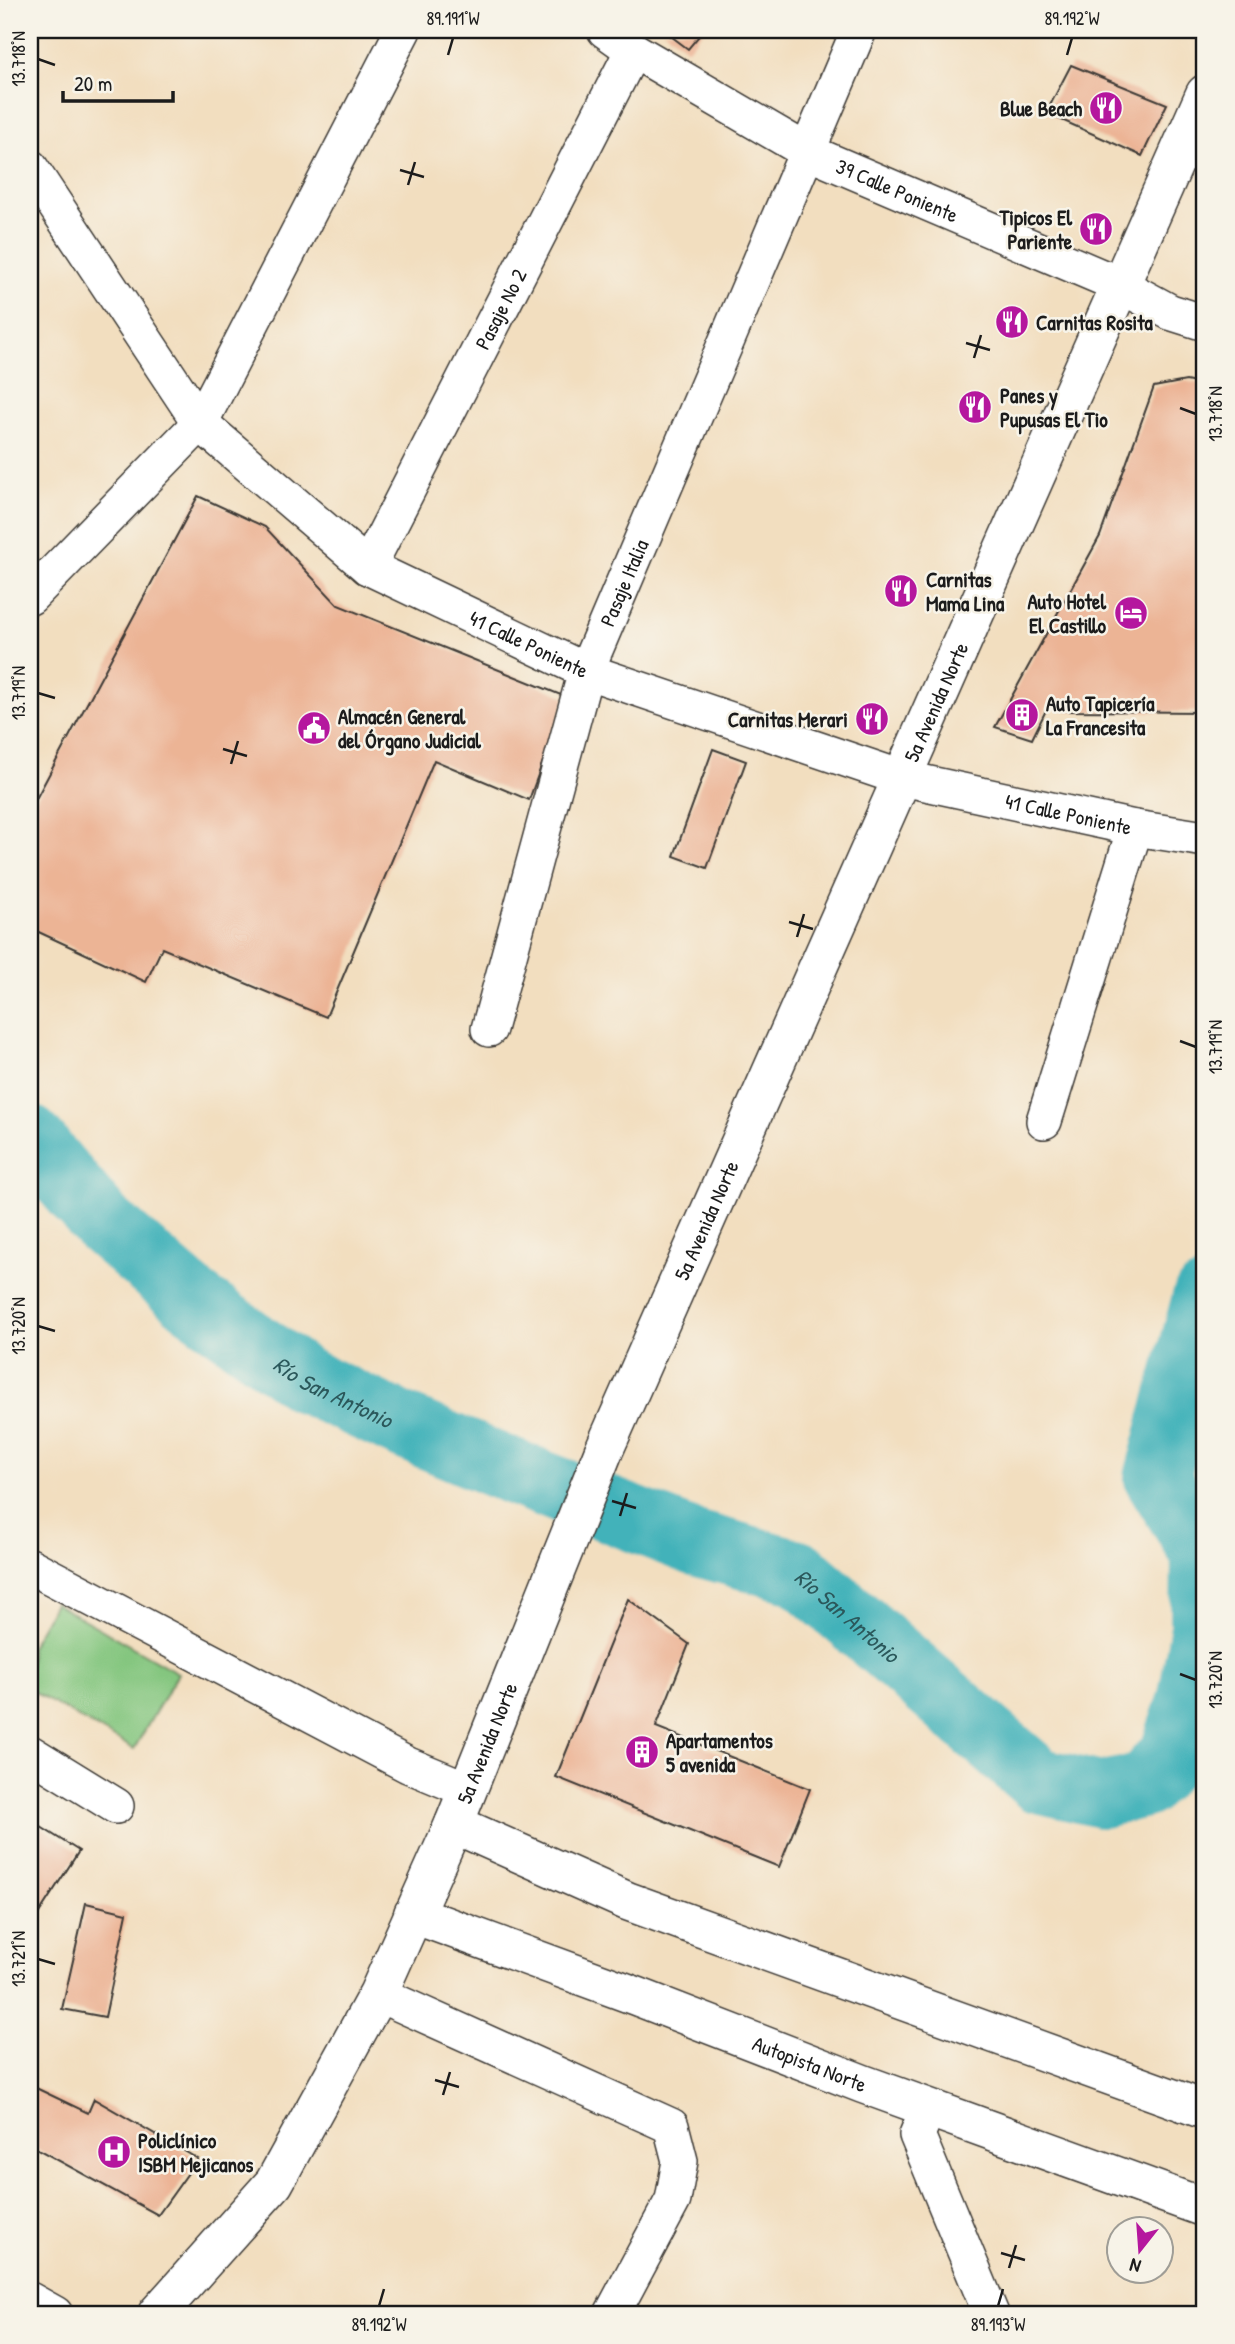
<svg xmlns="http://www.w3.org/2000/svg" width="1235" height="2344" font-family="'Patrick Hand',sans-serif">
	<rect width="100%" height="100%" fill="#f7f3e8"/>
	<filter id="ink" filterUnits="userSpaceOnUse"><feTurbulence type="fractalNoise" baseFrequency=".0143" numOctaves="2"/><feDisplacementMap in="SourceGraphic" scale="14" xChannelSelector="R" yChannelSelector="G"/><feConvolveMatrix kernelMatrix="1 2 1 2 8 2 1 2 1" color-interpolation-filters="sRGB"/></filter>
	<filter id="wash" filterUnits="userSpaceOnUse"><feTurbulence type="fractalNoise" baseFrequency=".00686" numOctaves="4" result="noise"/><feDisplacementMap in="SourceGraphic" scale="28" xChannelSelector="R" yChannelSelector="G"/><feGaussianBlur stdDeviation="1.57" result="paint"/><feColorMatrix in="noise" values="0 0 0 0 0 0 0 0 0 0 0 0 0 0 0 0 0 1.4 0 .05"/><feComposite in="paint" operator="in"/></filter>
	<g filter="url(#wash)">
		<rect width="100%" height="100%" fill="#f2debf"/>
		<polygon fill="#84c67f" stroke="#50714e" stroke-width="2" points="55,1603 178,1673 134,1749 30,1690 30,1647"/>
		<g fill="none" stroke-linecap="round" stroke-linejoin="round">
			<path stroke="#42b2ba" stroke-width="66" id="s1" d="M30,1138l70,83 92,79 112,80 99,46 100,42 192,75 103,29 240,208 63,15 43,-10 28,-31 18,-53 13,-73 1,-74 -47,-76 48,-180"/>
		</g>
		<g id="blocks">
			<g fill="#ecb495">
				<polygon points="663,30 704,30 688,49"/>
				<polygon points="1071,65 1167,104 1142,156 1046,113"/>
				<polygon points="1186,381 1205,385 1205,712 1068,711 1049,704 1032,739 995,727 1100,536 1154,387"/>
				<polygon points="198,496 265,527 338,605 566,697 529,800 434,760 326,1017 162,948 146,982 30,928 30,810"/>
				<polygon points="713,749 746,761 707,868 674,856"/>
				<polygon points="628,1599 689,1644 656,1727 810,1789 779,1867 556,1777"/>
				<polygon points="41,1827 79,1851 30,1927 30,1845"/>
				<polygon points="86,1903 127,1913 105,2017 62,2009"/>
				<polygon points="36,2088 88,2113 94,2099 198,2159 158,2215 30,2145 30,2103"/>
			</g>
		</g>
	</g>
	<g filter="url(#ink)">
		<use href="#blocks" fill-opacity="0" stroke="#3c3934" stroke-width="2"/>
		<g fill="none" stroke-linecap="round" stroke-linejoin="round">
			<g stroke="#3c3934" stroke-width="38">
				<g id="minor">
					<path id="s2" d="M605,30l28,20 175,102 312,133 50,27 35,11"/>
					<path id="s3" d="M30,167l170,256 168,144 218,104 316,107 233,50 70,11"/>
					<path id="s4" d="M368,567l265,-517"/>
					<polyline points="30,597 200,423 403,30"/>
					<path id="s5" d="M489,1029l97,-358 273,-641"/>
					<polyline points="1044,1121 1135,828"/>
					<polyline points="30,1566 408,1765 466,1789"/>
					<polyline points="30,1753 116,1806"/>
					<polyline points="378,1994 671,2126 680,2161 673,2200 612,2314"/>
					<polyline points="928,2108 917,2135 991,2314"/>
					<polyline points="30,2300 55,2314"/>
				</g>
			</g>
			<g stroke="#3c3934" stroke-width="41">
				<g id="major">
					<polyline points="454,1824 627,1901 1205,2110"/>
					<path id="s6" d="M413,1914l223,82 227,88 342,124"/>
					<path id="s7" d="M157,2314l117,-131 104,-189 76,-170 150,-374 601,-1356"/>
				</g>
			</g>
			<use href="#minor" stroke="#fff" stroke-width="35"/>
			<use href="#major" stroke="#fff" stroke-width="38"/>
		</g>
	</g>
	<path fill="none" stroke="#1c1c1c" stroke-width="2.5" d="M448,55l5,-17M1067,55l5,-17M38,59l17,6M400,170l24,7M408,185l7,-23M966,343l24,7M974,358l7,-23M1180,408l16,6M38,693l17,5M223,749l24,7M231,764l7,-23M789,922l24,7M797,937l7,-23M1180,1041l16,6M38,1326l17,5M612,1501l24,7M620,1516l7,-23M1180,1674l16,6M38,1959l17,5M435,2080l24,7M443,2095l7,-23M1001,2253l24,7M1009,2268l7,-23M379,2306l5,-17M998,2306l5,-17"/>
	<defs>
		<g id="restaurant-disc" transform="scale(1.75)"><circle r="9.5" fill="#b5179e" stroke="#f7f3e8"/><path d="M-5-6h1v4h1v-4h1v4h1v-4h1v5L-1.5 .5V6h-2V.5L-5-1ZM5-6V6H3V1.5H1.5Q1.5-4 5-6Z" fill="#fff"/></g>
		<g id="hotel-disc" transform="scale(1.75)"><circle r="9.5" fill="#b5179e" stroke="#f7f3e8"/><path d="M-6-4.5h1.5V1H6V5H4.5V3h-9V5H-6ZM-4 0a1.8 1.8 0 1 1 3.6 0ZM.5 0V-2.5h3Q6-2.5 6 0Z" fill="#fff"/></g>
		<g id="building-disc" transform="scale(1.75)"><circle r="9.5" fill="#b5179e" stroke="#f7f3e8"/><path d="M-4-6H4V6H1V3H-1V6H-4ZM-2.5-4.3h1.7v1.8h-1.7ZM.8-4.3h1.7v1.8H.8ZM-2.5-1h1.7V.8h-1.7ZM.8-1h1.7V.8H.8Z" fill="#fff"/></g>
		<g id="civic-disc" transform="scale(1.75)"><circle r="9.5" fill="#b5179e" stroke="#f7f3e8"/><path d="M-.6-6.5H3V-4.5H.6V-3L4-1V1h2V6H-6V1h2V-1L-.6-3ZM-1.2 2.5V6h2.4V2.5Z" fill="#fff"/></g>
		<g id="hospital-disc" transform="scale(1.75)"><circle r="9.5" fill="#b5179e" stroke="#f7f3e8"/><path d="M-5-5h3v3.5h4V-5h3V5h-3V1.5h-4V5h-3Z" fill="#fff"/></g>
	</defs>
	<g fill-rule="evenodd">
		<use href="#restaurant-disc" x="1106" y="108"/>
		<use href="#restaurant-disc" x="1096" y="229"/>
		<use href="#restaurant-disc" x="1012" y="322"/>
		<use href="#restaurant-disc" x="975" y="407"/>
		<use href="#restaurant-disc" x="901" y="591"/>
		<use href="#hotel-disc" x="1131" y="613"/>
		<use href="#building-disc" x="1022" y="715"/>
		<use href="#restaurant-disc" x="872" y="719"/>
		<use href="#civic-disc" x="314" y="728"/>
		<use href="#building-disc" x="642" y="1752"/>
		<use href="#hospital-disc" x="114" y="2152"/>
	</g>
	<g text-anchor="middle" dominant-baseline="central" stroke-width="5" stroke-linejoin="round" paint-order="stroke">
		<g font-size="21" font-weight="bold" fill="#1c1c1c" stroke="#f7f3e8" text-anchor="start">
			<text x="1082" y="108" text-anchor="end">Blue Beach</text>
			<text x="1072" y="217" text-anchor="end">Tipicos El<tspan x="1072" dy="24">Pariente</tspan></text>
			<text x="1036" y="322">Carnitas Rosita</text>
			<text x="1000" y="395">Panes y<tspan x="1000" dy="24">Pupusas El Tio</tspan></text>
			<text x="926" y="579">Carnitas<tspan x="926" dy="24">Mama Lina</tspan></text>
			<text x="1106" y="601" text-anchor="end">Auto Hotel<tspan x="1106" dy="24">El Castillo</tspan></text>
			<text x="1046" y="703">Auto Tapicería<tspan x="1046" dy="24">La Francesita</tspan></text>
			<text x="338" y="716">Almacén General<tspan x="338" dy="24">del Órgano Judicial</tspan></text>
			<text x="848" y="719" text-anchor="end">Carnitas Merari</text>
			<text x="666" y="1740">Apartamentos<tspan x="666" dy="24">5 avenida</tspan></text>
			<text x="138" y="2140">Policlínico<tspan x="138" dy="24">ISBM Mejicanos</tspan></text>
		</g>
		<g font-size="21" fill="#1c1c1c" stroke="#f7f3e8">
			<text stroke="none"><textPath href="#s2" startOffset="334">39 Calle Poniente</textPath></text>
			<text stroke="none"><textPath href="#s4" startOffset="290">Pasaje No 2</textPath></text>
			<text stroke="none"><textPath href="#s5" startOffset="467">Pasaje Italia</textPath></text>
			<text stroke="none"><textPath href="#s3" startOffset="707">41 Calle Poniente</textPath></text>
			<text stroke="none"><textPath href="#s7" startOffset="1799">5a Avenida Norte</textPath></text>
			<text stroke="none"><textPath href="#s3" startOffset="1274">41 Calle Poniente</textPath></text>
			<text stroke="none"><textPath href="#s7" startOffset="1232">5a Avenida Norte</textPath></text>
			<text stroke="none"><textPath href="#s7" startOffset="665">5a Avenida Norte</textPath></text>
			<text stroke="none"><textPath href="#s6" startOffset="424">Autopista Norte</textPath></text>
		</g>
		<g font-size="23" font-style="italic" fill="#2b585b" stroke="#f7f3e8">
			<text stroke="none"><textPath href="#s1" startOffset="399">Río San Antonio</textPath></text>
			<text stroke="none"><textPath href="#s1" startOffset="964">Río San Antonio</textPath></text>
		</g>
	</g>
	<rect width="1235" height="2344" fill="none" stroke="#f7f3e8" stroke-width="77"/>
	<g transform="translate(1140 2250) rotate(197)"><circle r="33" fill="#f7f3e8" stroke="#9f9d96" stroke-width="2"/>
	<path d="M0-5L12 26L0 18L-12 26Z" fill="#b5179e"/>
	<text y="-10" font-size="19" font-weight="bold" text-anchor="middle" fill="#1c1c1c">N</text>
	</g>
	<path d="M63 91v10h110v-10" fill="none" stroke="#1c1c1c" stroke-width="3.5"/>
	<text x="74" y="91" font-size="21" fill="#1c1c1c" stroke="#f7f3e8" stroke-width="5" paint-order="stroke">20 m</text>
	<rect x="38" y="38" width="1158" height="2268" fill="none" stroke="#1c1c1c" stroke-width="2.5"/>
	<g font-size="18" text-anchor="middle" fill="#1c1c1c">
		<text x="453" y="25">89.191°W</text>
		<text x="1072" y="25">89.192°W</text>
		<text transform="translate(19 59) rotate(-90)" y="6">13.718°N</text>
		<text transform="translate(1216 414) rotate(-90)" y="6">13.718°N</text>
		<text transform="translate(19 693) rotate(-90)" y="6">13.719°N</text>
		<text transform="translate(1216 1047) rotate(-90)" y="6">13.719°N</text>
		<text transform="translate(19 1326) rotate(-90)" y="6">13.720°N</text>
		<text transform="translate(1216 1680) rotate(-90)" y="6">13.720°N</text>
		<text transform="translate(19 1959) rotate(-90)" y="6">13.721°N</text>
		<text x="379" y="2331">89.192°W</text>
		<text x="998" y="2331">89.193°W</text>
	</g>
</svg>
